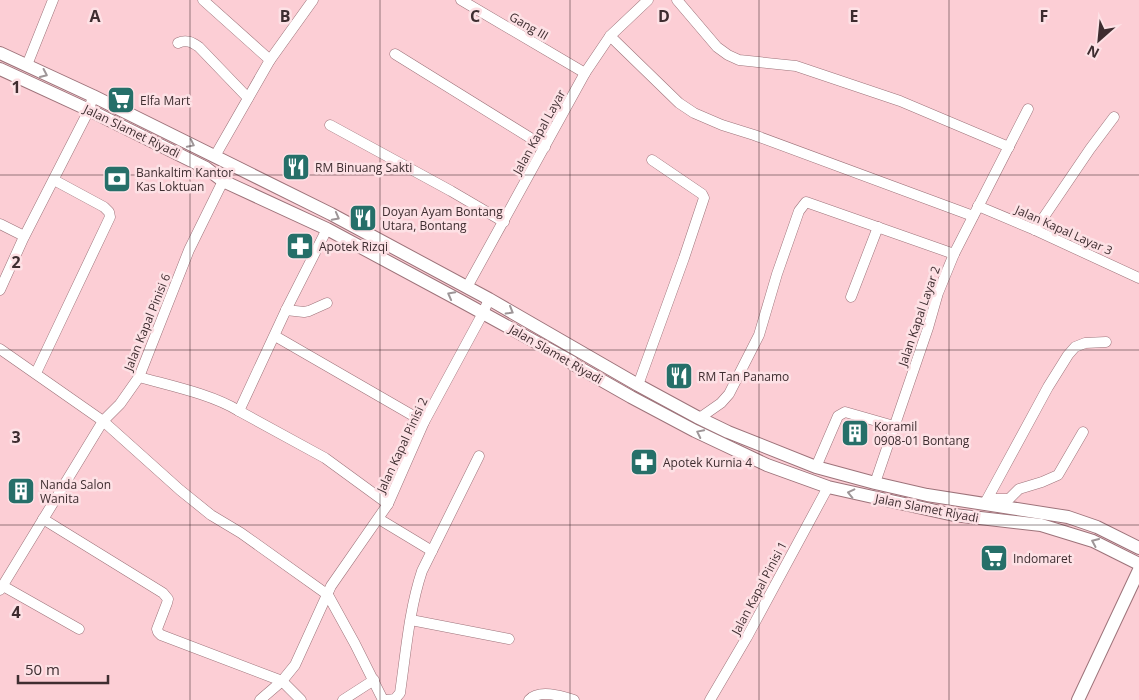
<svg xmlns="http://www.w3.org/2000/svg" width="1139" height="700" font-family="'Open Sans',sans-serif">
	<rect width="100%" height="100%" fill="#fcced5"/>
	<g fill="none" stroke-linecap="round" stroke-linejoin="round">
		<g stroke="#9d737a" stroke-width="11">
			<g id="minor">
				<polyline points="203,0 270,60"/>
				<polyline points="461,0 585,73"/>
				<polyline points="677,0 717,47 728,55 739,60 796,66 900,101 1009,147"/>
				<polyline points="610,36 679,103 694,113 722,125 754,135 973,216"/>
				<path d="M178,43c8,-4 14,-1 21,4l49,51"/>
				<polyline points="395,54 545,147"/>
				<polyline points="27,65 53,0"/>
				<polyline points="330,125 451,191 504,222"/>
				<polyline points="215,156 270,60 313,0"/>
				<polyline points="978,206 1035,230 1139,278"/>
				<polyline points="0,224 24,236"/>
				<polyline points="1035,230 1090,149 1114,117"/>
				<polyline points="467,287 585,73 610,36 648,0"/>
				<polyline points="0,290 23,239 89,110 93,96"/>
				<polyline points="851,297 878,227"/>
				<polyline points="286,310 304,312 309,311 327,303"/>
				<polyline points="275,336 424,422"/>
				<polyline points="0,349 103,421 180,490 211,515 241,533 328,595 355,644 383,700"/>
				<polyline points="36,373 110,217 109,212 104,207 54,180"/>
				<path d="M139,377c32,9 72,17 100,34l47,-101 41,-81"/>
				<polyline points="638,385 684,258 704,198 702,194 652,160"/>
				<polyline points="239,411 325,458 388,504"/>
				<polyline points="697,417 701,417 721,403 729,394 759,335 777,274 799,211 806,202 954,254"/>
				<polyline points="816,467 838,416 845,412 894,426"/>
				<polyline points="875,483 928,328 938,293 954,254 1028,109"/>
				<polyline points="988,499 1009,499 1019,489 1042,482 1058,475 1083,432"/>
				<polyline points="985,503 1048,387 1068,355 1075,347 1085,343 1106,342"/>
				<polyline points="43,519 163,593 168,599 167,603 157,629 158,632 161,635 282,681 301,700"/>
				<polyline points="379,519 432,551"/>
				<polyline points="3,586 79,629"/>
				<polyline points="0,590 103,421 120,404 139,377 189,250 223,181"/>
				<polyline points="411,620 509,639"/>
				<polyline points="260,700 282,681 295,665 331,586 388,504 424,422 483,313 489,299"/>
				<polyline points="343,700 374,680"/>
				<path d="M387,700l8,-1 5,-6c6,-41 9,-83 22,-122l57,-115"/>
				<path d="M529,700c10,-11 32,-4 45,0"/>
				<polyline points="710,700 747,637 828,487"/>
			</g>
		</g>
		<g stroke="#9d737a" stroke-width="14">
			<g id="tertiary">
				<polyline points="0,53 93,96 331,214 489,299 638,385 697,417 728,432 816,467 875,483 927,495 1068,517 1097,527 1139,548"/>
				<polyline points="0,69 89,110 206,168 223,181 327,229 459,300 572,362 573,364 631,397 695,431 767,465 828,487 954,515 1041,525 1093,541 1139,564"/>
				<polyline points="1078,700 1139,570"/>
			</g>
		</g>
		<use href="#minor" stroke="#fff" stroke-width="10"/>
		<use href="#tertiary" stroke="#fff" stroke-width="12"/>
	</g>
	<defs><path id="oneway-chevron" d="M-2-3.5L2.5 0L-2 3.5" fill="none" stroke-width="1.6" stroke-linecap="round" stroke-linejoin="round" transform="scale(1.25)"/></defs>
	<g stroke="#9e9698">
		<use href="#oneway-chevron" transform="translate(44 74) rotate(25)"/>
		<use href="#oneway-chevron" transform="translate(191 144) rotate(26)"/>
		<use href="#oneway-chevron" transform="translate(336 217) rotate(28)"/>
		<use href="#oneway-chevron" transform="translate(451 295) rotate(-152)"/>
		<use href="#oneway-chevron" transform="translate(510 311) rotate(30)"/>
		<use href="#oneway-chevron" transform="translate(700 433) rotate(-154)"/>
		<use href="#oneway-chevron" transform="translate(851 493) rotate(-167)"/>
		<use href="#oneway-chevron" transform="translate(1095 542) rotate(-156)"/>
	</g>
	<path fill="none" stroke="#3e2d30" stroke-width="1" stroke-opacity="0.55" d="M190,0v700M380,0v700M570,0v700M759,0v700M949,0v700M0,175h1139M0,350h1139M0,525h1139"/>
	<defs>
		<g id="supermarket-square" transform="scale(1.4375)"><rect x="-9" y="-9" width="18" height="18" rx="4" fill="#266f69" stroke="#fde1e5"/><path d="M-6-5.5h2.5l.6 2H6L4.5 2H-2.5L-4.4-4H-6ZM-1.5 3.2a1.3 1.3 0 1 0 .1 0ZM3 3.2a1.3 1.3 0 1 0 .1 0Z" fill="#fff"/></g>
		<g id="restaurant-square" transform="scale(1.4375)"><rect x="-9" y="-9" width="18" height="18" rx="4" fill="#266f69" stroke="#fde1e5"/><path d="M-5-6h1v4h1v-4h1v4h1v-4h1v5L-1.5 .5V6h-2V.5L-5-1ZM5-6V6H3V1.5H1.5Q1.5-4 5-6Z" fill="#fff"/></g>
		<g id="bank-square" transform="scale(1.4375)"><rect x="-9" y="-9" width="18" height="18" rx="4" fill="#266f69" stroke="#fde1e5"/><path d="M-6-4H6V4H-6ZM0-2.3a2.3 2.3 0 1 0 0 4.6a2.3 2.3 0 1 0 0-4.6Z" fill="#fff"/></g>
		<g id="pharmacy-square" transform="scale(1.4375)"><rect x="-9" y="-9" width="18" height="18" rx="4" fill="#266f69" stroke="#fde1e5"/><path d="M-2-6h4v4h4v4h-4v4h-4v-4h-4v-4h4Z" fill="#fff"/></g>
		<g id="building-square" transform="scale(1.4375)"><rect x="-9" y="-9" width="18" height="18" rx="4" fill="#266f69" stroke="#fde1e5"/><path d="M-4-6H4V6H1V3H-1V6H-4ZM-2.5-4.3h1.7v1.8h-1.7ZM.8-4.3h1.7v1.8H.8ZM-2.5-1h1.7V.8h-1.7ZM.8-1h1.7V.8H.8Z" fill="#fff"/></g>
	</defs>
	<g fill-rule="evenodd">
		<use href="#supermarket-square" x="121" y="100"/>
		<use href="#restaurant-square" x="296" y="167"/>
		<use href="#bank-square" x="117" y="179"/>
		<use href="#restaurant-square" x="363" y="218"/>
		<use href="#pharmacy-square" x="300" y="246"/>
		<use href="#restaurant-square" x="679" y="376"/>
		<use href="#building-square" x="855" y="433"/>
		<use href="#pharmacy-square" x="644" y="462"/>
		<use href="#building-square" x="21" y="491"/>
		<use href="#supermarket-square" x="994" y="558"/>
	</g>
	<g text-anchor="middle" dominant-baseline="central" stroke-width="5" stroke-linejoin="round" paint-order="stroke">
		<g font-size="12" fill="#3e2d30" stroke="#fde1e5">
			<text transform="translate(529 26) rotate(30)">Gang III</text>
			<text transform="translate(132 131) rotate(26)">Jalan Slamet Riyadi</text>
			<text transform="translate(539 132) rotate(-61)">Jalan Kapal Layar</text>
			<text transform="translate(1064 230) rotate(24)">Jalan Kapal Layar 3</text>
			<text transform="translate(919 316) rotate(-71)">Jalan Kapal Layar 2</text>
			<text transform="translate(147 322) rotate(-68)">Jalan Kapal Pinisi 6</text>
			<text transform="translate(556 354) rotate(30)">Jalan Slamet Riyadi</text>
			<text transform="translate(402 445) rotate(-65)">Jalan Kapal Pinisi 2</text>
			<text transform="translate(927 508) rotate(11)">Jalan Slamet Riyadi</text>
			<text transform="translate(759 588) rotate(-62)">Jalan Kapal Pinisi 1</text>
		</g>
		<g font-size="12" fill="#3e2d30" stroke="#fde1e5" text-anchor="start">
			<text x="140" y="100">Elfa Mart</text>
			<text x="315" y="167">RM Binuang Sakti</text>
			<text x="136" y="172">Bankaltim Kantor<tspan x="136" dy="14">Kas Loktuan</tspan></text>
			<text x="382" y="211">Doyan Ayam Bontang<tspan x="382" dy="14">Utara, Bontang</tspan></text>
			<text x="319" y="246">Apotek Rizqi</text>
			<text x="698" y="376">RM Tan Panamo</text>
			<text x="874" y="426">Koramil<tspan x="874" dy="14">0908-01 Bontang</tspan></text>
			<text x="663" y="462">Apotek Kurnia 4</text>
			<text x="40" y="484">Nanda Salon<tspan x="40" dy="14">Wanita</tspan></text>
			<text x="1013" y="558">Indomaret</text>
		</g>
	</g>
	<g font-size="16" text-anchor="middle" font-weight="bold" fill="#3e2d30" stroke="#fde1e5" stroke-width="5" stroke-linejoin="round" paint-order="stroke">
		<text x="95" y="22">A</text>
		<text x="285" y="22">B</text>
		<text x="475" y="22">C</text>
		<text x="664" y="22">D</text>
		<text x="854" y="22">E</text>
		<text x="1044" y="22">F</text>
		<text x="16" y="93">1</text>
		<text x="16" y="268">2</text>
		<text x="16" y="443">3</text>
		<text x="16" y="618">4</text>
	</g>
	<g transform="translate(1099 40) rotate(207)" stroke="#fde1e5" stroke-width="4" paint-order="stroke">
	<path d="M0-4L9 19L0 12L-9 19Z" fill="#3e2d30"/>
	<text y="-8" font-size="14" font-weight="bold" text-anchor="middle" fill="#3e2d30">N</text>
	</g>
	<path d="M18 675v8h90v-8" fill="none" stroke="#3e2d30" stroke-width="2.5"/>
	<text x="25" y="675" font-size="15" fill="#3e2d30" stroke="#fde1e5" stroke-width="4" paint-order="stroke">50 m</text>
</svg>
